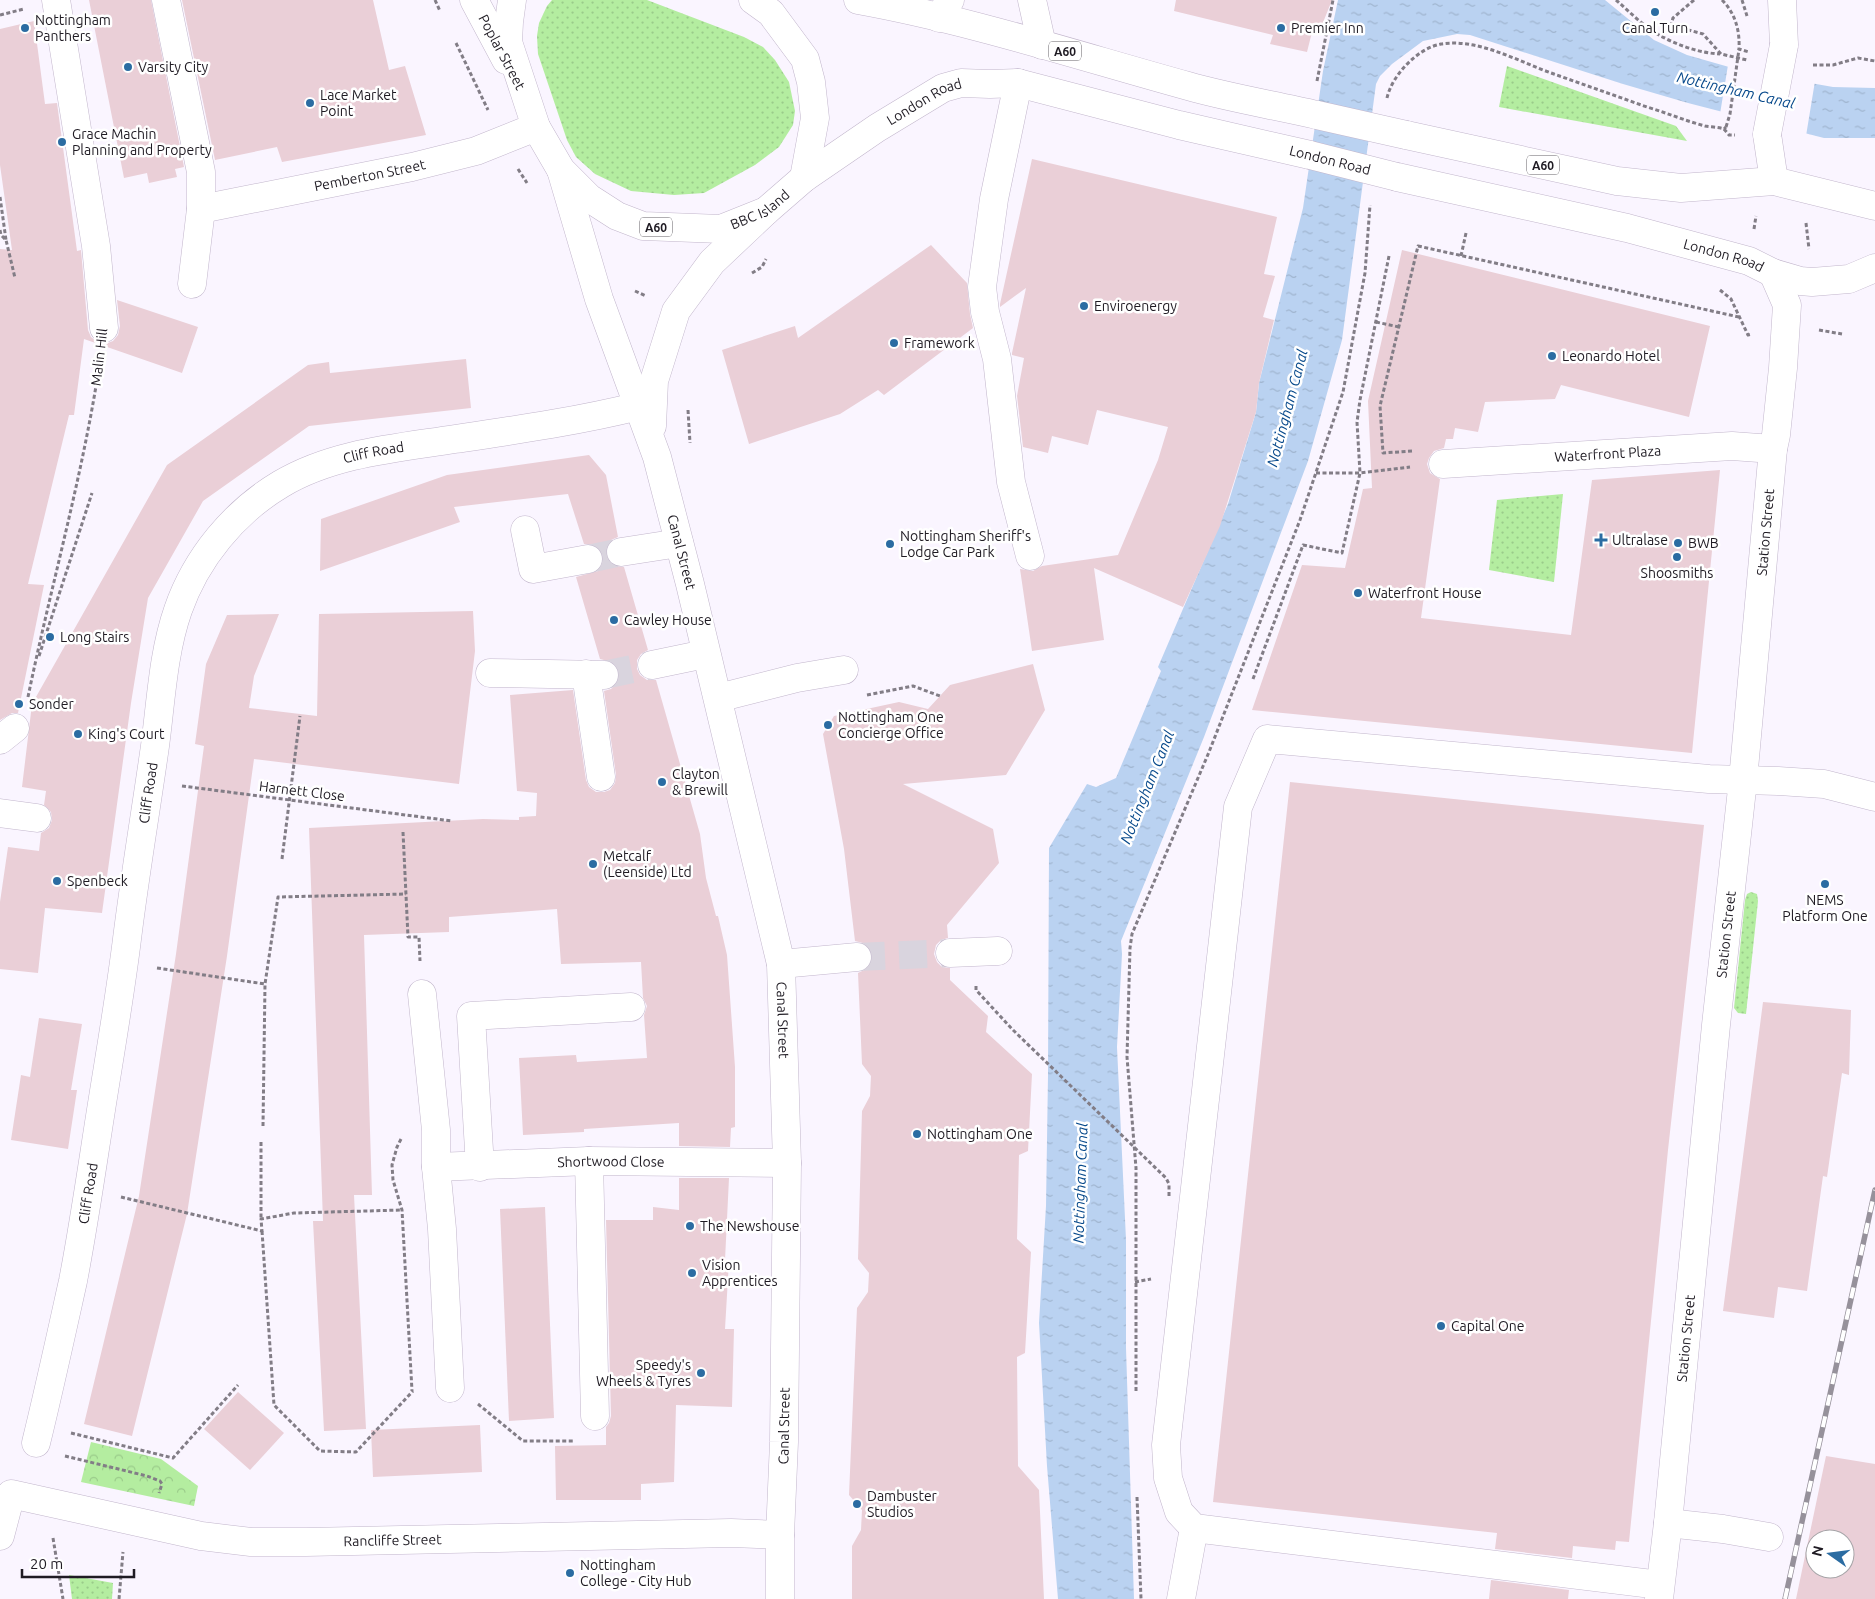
<svg xmlns="http://www.w3.org/2000/svg" width="1875" height="1599" font-family="Ubuntu,sans-serif">
	<defs>
		<pattern id="grass-dots" width="8" height="8" patternUnits="userSpaceOnUse" patternTransform="scale(1.25)"><rect width="8" height="8" fill="#b4eda0"/><path d="M2 2h.1M6 6h.1" fill="none" stroke="#9acb8a" stroke-width="1.8" stroke-linecap="round"/></pattern>
		<pattern id="park-crowns" width="20" height="18" patternUnits="userSpaceOnUse" patternTransform="scale(1.25)"><rect width="20" height="18" fill="#b4eda0"/><path d="M2 6a3 3 0 1 1 6 0M12 15a3 3 0 1 1 6 0" fill="none" stroke="#9acb8a"/></pattern>
		<pattern id="water-ripples" width="26" height="14" patternUnits="userSpaceOnUse" patternTransform="scale(1.25)"><rect width="26" height="14" fill="#bad2f1"/><path d="M2 4q2-2 4 0t4 0M15 11q2-2 4 0t4 0" fill="none" stroke="#9fb4ce"/></pattern>
	</defs>
	<rect width="100%" height="100%" fill="#faf5ff"/>
	<g fill="url(#grass-dots)">
		<polygon points="552,0 647,0 744,37 763,47 775,60 789,82 795,111 793,125 779,147 755,165 704,193 674,195 631,191 595,174 576,157 567,140 538,54 537,36 539,23 547,6"/>
		<polygon points="1507,66 1676,126 1687,141 1499,107"/>
		<polygon points="1563,494 1554,582 1489,570 1497,500"/>
		<polygon points="1751,892 1757,894 1758,901 1746,1014 1738,1013 1734,1008 1745,900 1747,894"/>
		<polygon points="69,1575 113,1583 112,1599 72,1599"/>
	</g>
	<polygon fill="url(#park-crowns)" points="91,1442 161,1459 198,1486 194,1506 81,1482"/>
	<polygon fill="url(#water-ripples)" points="1338,0 1605,0 1654,40 1687,55 1743,71 1833,87 1875,88 1875,138 1824,138 1688,103 1623,84 1470,35 1457,34 1423,41 1392,64 1380,76 1376,84 1342,340 1308,461 1204,737 1121,941 1122,954 1117,1047 1126,1240 1126,1348 1134,1599 1058,1599 1047,1466 1039,1323 1046,1206 1048,1075 1049,848 1087,784 1096,787 1116,778 1161,671 1158,667 1228,504 1256,412 1259,383 1303,208 1323,71"/>
	<polygon fill="#faf5ff" points="1728,65 1743,69 1815,81 1806,136 1720,114"/>
	<g fill="#eacfd7" fill-rule="evenodd">
		<polygon points="89,0 151,0 184,167 175,169 177,177 149,183 147,173 124,178"/>
		<polygon points="182,0 373,0 389,70 405,66 426,135 282,162 277,147 215,160"/>
		<polygon points="1176,0 1332,0 1318,35 1312,32 1307,52 1270,44 1273,35 1174,11"/>
		<polygon points="34,21 45,104 57,103 77,251 81,250 88,330 91,337 97,342 105,344 113,341 118,335 120,326 117,300 198,327 182,373 84,339 74,415 69,415 28,584 44,585 18,713 12,713 0,720 0,249 12,250 0,165 0,29"/>
		<polygon points="1032,159 1277,217 1264,274 1275,276 1263,317 1274,320 1259,383 1256,412 1220,526 1183,607 1094,568 1104,640 1032,651 1020,569 1033,571 1042,566 1118,555 1158,460 1168,427 1097,410 1088,445 1052,436 1048,453 1023,447 1017,396 1024,358 1012,355 1012,353 1026,288 1000,307 1000,304"/>
		<polygon points="931,245 967,283 970,314 973,328 884,395 878,390 840,414 749,444 722,350 795,326 798,338"/>
		<polygon points="1402,250 1710,326 1689,417 1561,385 1555,399 1485,402 1478,432 1455,428 1453,439 1446,439 1444,448 1434,451 1429,458 1427,464 1430,473 1440,479 1421,618 1571,635 1592,480 1720,470 1692,753 1252,710 1302,565 1345,568 1363,489 1372,488 1368,401"/>
		<polygon points="466,359 471,408 309,426 203,501 148,598 131,703 102,913 45,908 38,973 0,969 0,902 8,847 39,851 41,833 49,828 52,820 51,812 44,805 46,791 22,787 32,704 167,465 308,365 329,362 330,373"/>
		<polygon points="589,455 606,475 618,537 611,540 607,546 606,555 609,562 615,566 624,567 648,650 641,654 637,660 637,669 640,675 647,680 656,680 700,834 706,878 716,916 718,916 727,955 735,1067 735,1127 731,1128 730,1147 679,1146 679,1123 584,1129 584,1132 523,1135 519,1058 576,1055 577,1062 647,1058 644,1015 647,1006 643,998 641,962 561,964 557,909 449,917 449,932 364,935 372,1195 354,1195 366,1429 324,1431 313,1221 323,1221 309,828 483,819 519,820 519,817 536,816 537,793 517,791 510,695 573,690 586,780 589,787 596,792 604,792 610,790 615,783 616,775 604,691 611,689 617,683 620,675 618,668 612,662 600,659 576,577 598,571 602,565 603,556 600,549 594,545 584,544 568,494 454,507 460,522 320,571 321,519 447,475"/>
		<polygon points="473,611 475,651 459,784 254,759 227,956 187,1214 132,1436 84,1424 139,1196 176,954 204,746 195,744 206,664 227,615 279,614 254,676 249,708 317,716 319,614"/>
		<polygon points="1033,664 1045,710 1006,775 903,784 993,829 999,863 947,925 948,938 941,940 936,945 934,954 937,962 942,967 950,968 950,980 988,1016 986,1032 1032,1074 1028,1151 1019,1155 1017,1239 1031,1252 1025,1353 1017,1357 1018,1466 1039,1490 1044,1599 852,1599 852,1546 861,1530 862,1510 849,1495 857,1308 868,1292 869,1273 858,1259 862,1111 870,1096 871,1076 862,1064 858,973 866,969 871,963 873,956 869,948 863,943 855,941 844,849 823,734 834,716 899,702 928,709 950,685"/>
		<polygon points="1290,782 1704,825 1668,1150 1629,1542 1616,1541 1615,1550 1573,1546 1572,1558 1495,1549 1497,1533 1213,1502"/>
		<polygon points="1763,1002 1851,1010 1849,1075 1842,1073 1827,1177 1823,1176 1807,1291 1778,1287 1774,1318 1723,1311"/>
		<polygon points="39,1018 82,1024 71,1090 77,1090 68,1149 11,1140 21,1075 30,1077"/>
		<polygon points="679,1178 729,1178 725,1260 729,1261 725,1329 734,1329 732,1407 676,1405 674,1482 641,1484 641,1500 556,1500 555,1446 606,1445 606,1427 609,1423 611,1416 606,1220 653,1220 653,1207 679,1210"/>
		<polygon points="545,1207 554,1418 509,1421 500,1209"/>
		<polygon points="238,1392 284,1433 250,1470 204,1429"/>
		<polygon points="480,1425 482,1472 373,1477 371,1430"/>
		<path d="M1826,1456l49,8v135h-79zM1815,1539h30v30h-30z"/>
		<polygon points="1491,1580 1569,1590 1568,1599 1489,1599"/>
	</g>
	<g fill="none" stroke-linecap="round" stroke-linejoin="round">
		<g stroke="#d9d4de" stroke-width="28" stroke-dasharray="28 14" stroke-linecap="butt">
			<polyline points="588,559 621,552"/>
			<polyline points="604,675 652,665"/>
			<polyline points="857,957 950,953"/>
		</g>
		<g stroke="#c2b6cc" stroke-width="29">
			<g id="minor">
				<polyline points="56,0 96,246 104,328"/>
				<polyline points="166,0 201,172 201,209 192,284"/>
				<polyline points="1032,0 1042,45"/>
				<polyline points="1782,0 1784,45"/>
				<polyline points="939,18 950,0"/>
				<polyline points="1018,83 994,199 982,287 985,312 997,359 1011,482 1030,556"/>
				<polyline points="1767,134 1774,181"/>
				<path id="s1" d="M561,170l38,129 58,158 33,127 91,380 6,199 -3,279 -4,93v64"/>
				<path id="s2" d="M201,209l211,-42 64,-16 60,-24"/>
				<polyline points="652,426 654,381 676,311 712,262 766,211"/>
				<path id="s3" d="M1443,464l289,-18 41,3"/>
				<polyline points="525,530 533,569 588,559"/>
				<polyline points="621,552 679,543"/>
				<polyline points="652,665 705,654"/>
				<polyline points="490,673 604,675"/>
				<polyline points="586,674 601,777"/>
				<polyline points="718,698 797,678 844,670"/>
				<polyline points="0,740 15,728"/>
				<polyline points="0,813 37,818"/>
				<polyline points="950,953 998,951"/>
				<polyline points="781,964 857,957"/>
				<polyline points="422,994 436,1130 436,1167 442,1229 450,1388"/>
				<polyline points="589,1161 595,1416"/>
				<path id="s4" d="M436,1167l153,-6 198,2"/>
				<polyline points="480,1167 471,1016 631,1007"/>
				<path id="s5" d="M36,1443c13,-53 25,-108 37,-162 11,-57 19,-114 28,-171 9,-57 19,-114 26,-171 8,-65 19,-129 28,-193 6,-45 8,-93 23,-136 18,-52 56,-98 103,-126 52,-31 116,-36 174,-45 61,-9 124,-18 184,-33"/>
				<polyline points="1668,1523 1723,1529 1769,1537"/>
				<path id="s6" d="M0,1536l11,-42 190,42 50,6h55l425,-9 49,2"/>
				<polyline points="1660,1585 1194,1528 1179,1512 1168,1478 1166,1445 1238,807 1267,739 1709,779 1778,781 1824,784 1875,797"/>
				<polyline points="1181,1599 1194,1528"/>
				<path id="s7" d="M1659,1599l9,-76 48,-498 27,-245 30,-331 3,-14 7,-67 4,-63 -14,-32"/>
			</g>
		</g>
		<g stroke="#c2b6cc" stroke-width="29">
			<g id="highway">
				<polyline points="474,0 506,60"/>
				<path id="s8" d="M512,0l-3,22 -1,20 28,85 25,43 28,28 28,18 26,10 78,3 45,-18 38,-33 73,-50 66,-40 18,-5 29,1 28,-1 161,42 131,30"/>
				<polyline points="753,0 771,13 805,59 811,82 815,118 804,178"/>
				<path d="M858,0c111,20 221,56 330,86 42,12 86,19 129,29"/>
				<polyline points="1406,135 1617,181 1681,188 1774,181 1875,206"/>
				<path id="s9" d="M1397,177l230,51 122,33 24,12 27,8 12,1 37,-3 26,-11"/>
			</g>
		</g>
		<g stroke="#827d86" stroke-width="3" stroke-dasharray="4 2.5" stroke-linecap="butt">
			<polyline points="435,0 440,11"/>
			<path d="M1616,0c14,12 28,27 43,35 18,10 40,18 61,19"/>
			<polyline points="1694,0 1673,18 1671,25 1703,34 1721,54 1747,60"/>
			<path d="M1722,0c13,13 18,30 17,49l10,3"/>
			<polyline points="1742,0 1747,16"/>
			<polyline points="0,15 24,9"/>
			<polyline points="1658,23 1664,27 1671,25"/>
			<polyline points="456,43 488,110"/>
			<polyline points="1813,65 1833,65 1858,58 1875,61"/>
			<polyline points="1317,81 1333,0"/>
			<path d="M1387,98c5,-23 31,-50 54,-54 38,-6 78,18 113,30 31,11 62,22 93,33 20,6 39,14 58,19 6,1 13,1 19,3l2,-2"/>
			<polyline points="1724,129 1729,135 1735,135"/>
			<polyline points="518,169 527,183"/>
			<polyline points="0,197 6,240"/>
			<polyline points="1806,223 1809,249"/>
			<polyline points="1754,229 1756,216"/>
			<polyline points="0,230 1,235 6,240 15,278"/>
			<polyline points="1461,256 1466,233"/>
			<polyline points="752,273 762,267 766,259"/>
			<polyline points="1720,290 1731,299 1748,335 1752,334"/>
			<polyline points="635,291 646,296"/>
			<polyline points="1376,322 1399,327"/>
			<polyline points="1819,330 1842,334"/>
			<polyline points="688,410 690,443"/>
			<polyline points="1412,451 1383,453 1380,406 1418,246 1739,317"/>
			<polyline points="1316,473 1360,473 1410,467"/>
			<polyline points="39,656 92,493"/>
			<polyline points="1253,679 1303,545 1342,553 1360,473 1357,422 1360,400 1389,256"/>
			<polyline points="867,695 913,686 940,696"/>
			<path d="M28,697c23,-112 55,-222 72,-336"/>
			<polyline points="182,786 452,821"/>
			<polyline points="403,832 408,937 419,937 420,961"/>
			<polyline points="282,859 300,716"/>
			<polyline points="157,968 265,984"/>
			<polyline points="976,986 976,990 1013,1030"/>
			<polyline points="263,1126 265,984 278,897 406,894"/>
			<polyline points="401,1139 397,1147 392,1165 393,1180 402,1210 412,1391"/>
			<polyline points="261,1142 261,1219"/>
			<polyline points="121,1197 262,1231 261,1219 294,1213 402,1210"/>
			<polyline points="262,1231 274,1405 320,1451 356,1452 413,1391"/>
			<polyline points="1135,1282 1151,1279"/>
			<polyline points="1136,1391 1136,1168 1127,1057 1130,948 1132,934 1209,752 1300,520 1343,392 1365,273 1370,205"/>
			<polyline points="478,1404 523,1441 573,1441"/>
			<polyline points="71,1433 173,1458 238,1385"/>
			<polyline points="65,1456 147,1476 160,1481 162,1484 159,1493"/>
			<polyline points="1137,1497 1141,1599"/>
			<polyline points="53,1538 63,1599"/>
			<polyline points="119,1599 123,1552"/>
		</g>
		<use href="#minor" stroke="#fff" stroke-width="28"/>
		<use href="#highway" stroke="#fff" stroke-width="28"/>
		<g stroke="#96919b" stroke-width="5.5">
			<polyline id="rail" points="1785,1599 1875,1190"/>
		</g>
		<use href="#rail" stroke="#fff" stroke-width="4" stroke-dasharray="11" stroke-linecap="butt"/>
		<g stroke="#c2b6cc" stroke-width="29" stroke-linecap="butt">
			<polyline id="minor-bridge" points="1767,134 1784,45"/>
		</g>
		<g stroke="#c2b6cc" stroke-width="29" stroke-linecap="butt">
			<g id="highway-bridge">
				<polyline points="1317,115 1406,135"/>
				<polyline points="1310,155 1397,177"/>
			</g>
		</g>
		<g stroke="#827d86" stroke-width="3" stroke-dasharray="4 2.5" stroke-linecap="butt">
			<polyline points="1726,127 1730,114 1739,49"/>
			<polyline points="1013,1030 1166,1178 1169,1184 1169,1197"/>
		</g>
		<use href="#minor-bridge" stroke="#fff" stroke-width="28"/>
		<use href="#highway-bridge" stroke="#fff" stroke-width="28"/>
	</g>
	<g fill="#2b6ca2" stroke="#fff" stroke-width="2">
		<circle cx="1655" cy="12" r="5"/>
		<circle cx="25" cy="28" r="5"/>
		<circle cx="1281" cy="28" r="5"/>
		<circle cx="128" cy="67" r="5"/>
		<circle cx="310" cy="103" r="5"/>
		<circle cx="62" cy="142" r="5"/>
		<circle cx="1084" cy="306" r="5"/>
		<circle cx="894" cy="343" r="5"/>
		<circle cx="1552" cy="356" r="5"/>
		<path d="M1598.5 532.5h5v5h5v5h-5v5h-5v-5h-5v-5h5z"/>
		<circle cx="1678" cy="543" r="5"/>
		<circle cx="890" cy="544" r="5"/>
		<circle cx="1677" cy="557" r="5"/>
		<circle cx="1358" cy="593" r="5"/>
		<circle cx="614" cy="620" r="5"/>
		<circle cx="50" cy="637" r="5"/>
		<circle cx="19" cy="704" r="5"/>
		<circle cx="828" cy="725" r="5"/>
		<circle cx="78" cy="734" r="5"/>
		<circle cx="662" cy="782" r="5"/>
		<circle cx="593" cy="864" r="5"/>
		<circle cx="57" cy="881" r="5"/>
		<circle cx="1825" cy="884" r="5"/>
		<circle cx="917" cy="1134" r="5"/>
		<circle cx="690" cy="1226" r="5"/>
		<circle cx="692" cy="1273" r="5"/>
		<circle cx="1441" cy="1326" r="5"/>
		<circle cx="701" cy="1373" r="5"/>
		<circle cx="857" cy="1504" r="5"/>
		<circle cx="570" cy="1573" r="5"/>
	</g>
	<g text-anchor="middle" dominant-baseline="central" stroke-width="5" stroke-linejoin="round" paint-order="stroke">
		<g fill="#fff" stroke="#625f65" stroke-width="1">
			<rect x="1049" y="41.5" width="32" height="19" rx="4"/>
			<rect x="1527" y="155.5" width="32" height="19" rx="4"/>
			<rect x="640" y="217.5" width="32" height="19" rx="4"/>
		</g>
		<g font-size="12" font-weight="bold" fill="#1f1b23">
			<text x="1065" y="51">A60</text>
			<text x="1543" y="165">A60</text>
			<text x="656" y="227">A60</text>
		</g>
		<g font-size="14" fill="#1f1b23" stroke="#fff" text-anchor="start">
			<text x="35" y="20">Nottingham<tspan x="35" dy="16">Panthers</tspan></text>
			<text x="1291" y="28">Premier Inn</text>
			<text x="1655" y="28" text-anchor="middle">Canal Turn</text>
			<text x="138" y="67">Varsity City</text>
			<text x="320" y="95">Lace Market<tspan x="320" dy="16">Point</tspan></text>
			<text x="72" y="134">Grace Machin<tspan x="72" dy="16">Planning and Property</tspan></text>
			<text x="1094" y="306">Enviroenergy</text>
			<text x="904" y="343">Framework</text>
			<text x="1562" y="356">Leonardo Hotel</text>
			<text x="900" y="536">Nottingham Sheriff's<tspan x="900" dy="16">Lodge Car Park</tspan></text>
			<text x="1612" y="540">Ultralase</text>
			<text x="1688" y="543">BWB</text>
			<text x="1677" y="573" text-anchor="middle">Shoosmiths</text>
			<text x="1368" y="593">Waterfront House</text>
			<text x="624" y="620">Cawley House</text>
			<text x="60" y="637">Long Stairs</text>
			<text x="29" y="704">Sonder</text>
			<text x="838" y="717">Nottingham One<tspan x="838" dy="16">Concierge Office</tspan></text>
			<text x="88" y="734">King's Court</text>
			<text x="672" y="774">Clayton<tspan x="672" dy="16">&amp; Brewill</tspan></text>
			<text x="603" y="856">Metcalf<tspan x="603" dy="16">(Leenside) Ltd</tspan></text>
			<text x="67" y="881">Spenbeck</text>
			<text x="1825" y="900" text-anchor="middle">NEMS<tspan x="1825" dy="16">Platform One</tspan></text>
			<text x="927" y="1134">Nottingham One</text>
			<text x="700" y="1226">The Newshouse</text>
			<text x="702" y="1265">Vision<tspan x="702" dy="16">Apprentices</tspan></text>
			<text x="1451" y="1326">Capital One</text>
			<text x="691" y="1365" text-anchor="end">Speedy's<tspan x="691" dy="16">Wheels &amp; Tyres</tspan></text>
			<text x="867" y="1496">Dambuster<tspan x="867" dy="16">Studios</tspan></text>
			<text x="580" y="1565">Nottingham<tspan x="580" dy="16">College - City Hub</tspan></text>
		</g>
		<g font-size="14" fill="#1f1b23" stroke="#fff">
			<text transform="translate(502 52) rotate(62)">Poplar Street</text>
			<text stroke="none"><textPath href="#s8" startOffset="602">London Road</textPath></text>
			<text transform="translate(1330 160) rotate(14)">London Road</text>
			<text stroke="none"><textPath href="#s2" startOffset="172">Pemberton Street</textPath></text>
			<text stroke="none"><textPath href="#s8" startOffset="404">BBC Island</textPath></text>
			<text stroke="none"><textPath href="#s9" startOffset="336">London Road</textPath></text>
			<text transform="translate(99 357) rotate(-83)">Malin Hill</text>
			<text stroke="none"><textPath href="#s3" startOffset="165">Waterfront Plaza</textPath></text>
			<text stroke="none"><textPath href="#s5" startOffset="1110">Cliff Road</textPath></text>
			<text stroke="none"><textPath href="#s7" startOffset="1072">Station Street</textPath></text>
			<text stroke="none"><textPath href="#s1" startOffset="401">Canal Street</textPath></text>
			<text transform="translate(302 791) rotate(7)">Harnett Close</text>
			<text stroke="none"><textPath href="#s5" startOffset="660">Cliff Road</textPath></text>
			<text stroke="none"><textPath href="#s7" startOffset="668">Station Street</textPath></text>
			<text stroke="none"><textPath href="#s1" startOffset="881">Canal Street</textPath></text>
			<text stroke="none"><textPath href="#s4" startOffset="175">Shortwood Close</textPath></text>
			<text stroke="none"><textPath href="#s5" startOffset="255">Cliff Road</textPath></text>
			<text stroke="none"><textPath href="#s7" startOffset="262">Station Street</textPath></text>
			<text transform="translate(784 1426) rotate(-89)">Canal Street</text>
			<text stroke="none"><textPath href="#s6" startOffset="430">Rancliffe Street</textPath></text>
		</g>
		<g font-size="15" font-style="italic" fill="#07498b" stroke="#fff">
			<text transform="translate(1736 90) rotate(13)">Nottingham Canal</text>
			<text transform="translate(1287 408) rotate(-75)">Nottingham Canal</text>
			<text transform="translate(1147 787) rotate(-68)">Nottingham Canal</text>
			<text transform="translate(1080 1183) rotate(-88)">Nottingham Canal</text>
		</g>
	</g>
	<g transform="translate(1830 1554) rotate(284)"><circle r="24" fill="#ffffff" stroke="#a5a4a7"/>
	<path d="M0-4L9 19L0 12L-9 19Z" fill="#2b6ca2"/>
	<text y="-8" font-size="14" font-weight="bold" text-anchor="middle" fill="#1f1b23">N</text>
	</g>
	<path d="M22 1569v8h112v-8" fill="none" stroke="#1f1b23" stroke-width="2.5"/>
	<text x="30" y="1569" font-size="15" fill="#1f1b23" stroke="#ffffff" stroke-width="4" paint-order="stroke">20 m</text>
</svg>
